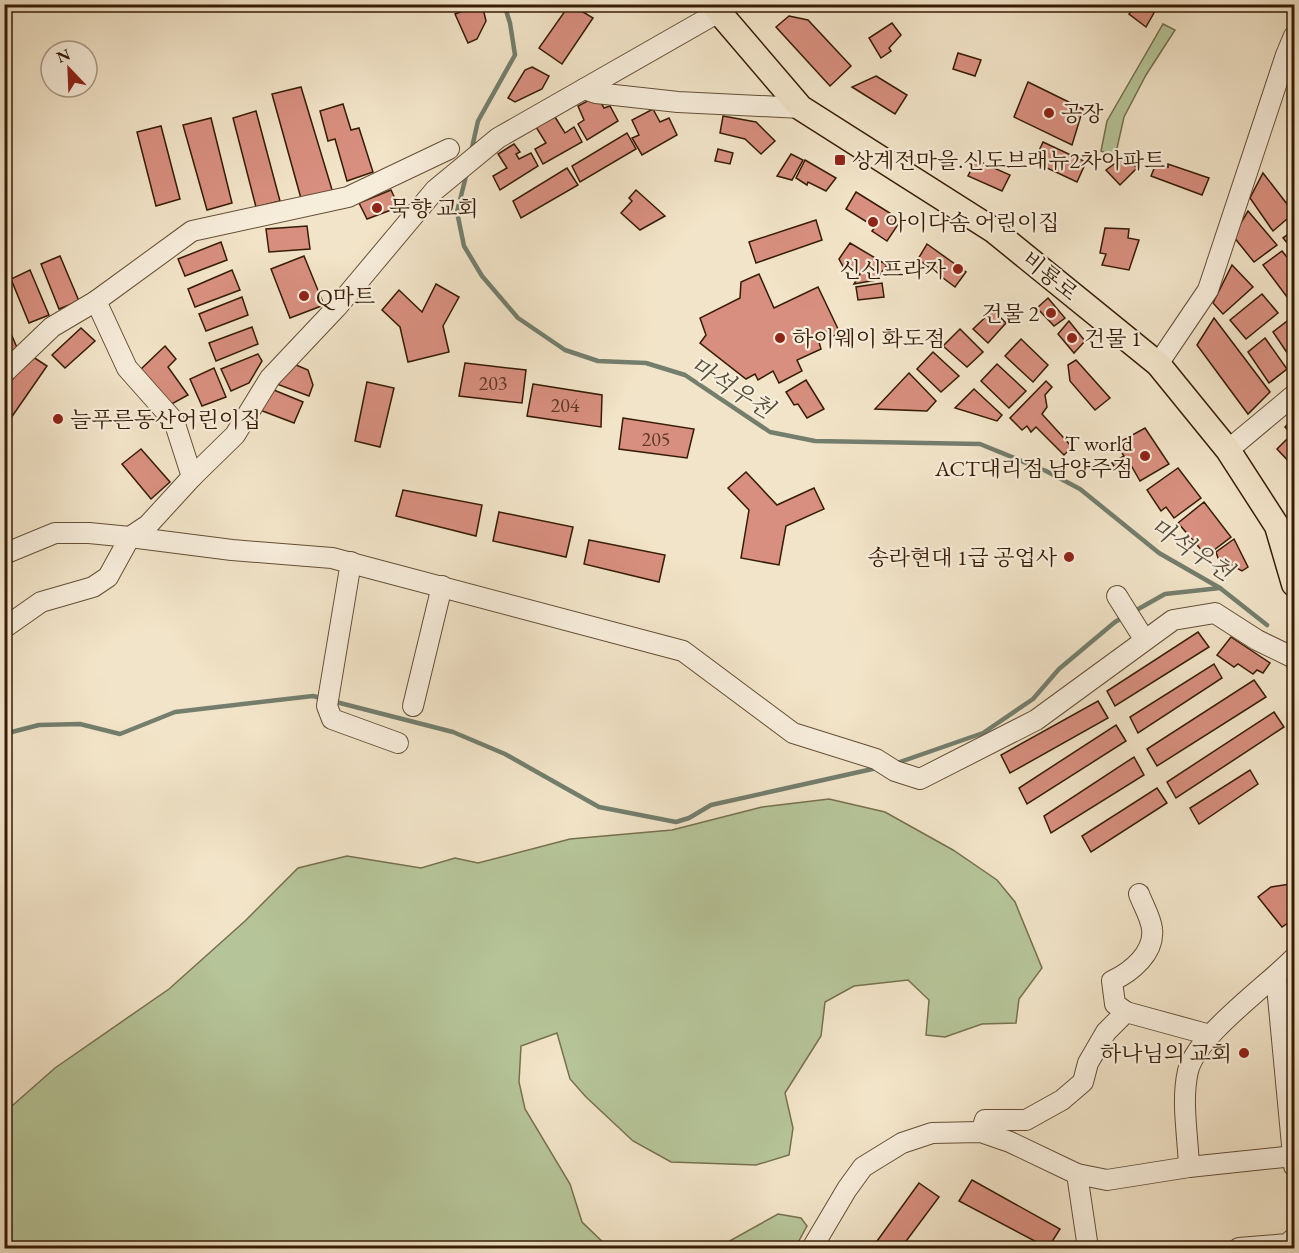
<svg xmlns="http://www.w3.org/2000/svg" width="1299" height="1253" font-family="'EB Garamond','Noto Serif KR',serif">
	<rect width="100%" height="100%" fill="#f2e4c8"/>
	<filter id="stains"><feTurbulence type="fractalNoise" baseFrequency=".00333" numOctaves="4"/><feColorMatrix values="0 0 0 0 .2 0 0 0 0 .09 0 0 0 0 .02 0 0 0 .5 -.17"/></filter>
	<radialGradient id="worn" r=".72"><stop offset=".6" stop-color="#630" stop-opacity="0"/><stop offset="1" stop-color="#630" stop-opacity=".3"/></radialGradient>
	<g fill="#b6c599" stroke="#76704f" stroke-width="1.5">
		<polygon points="1163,24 1175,30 1146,75 1124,117 1115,157 1101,151 1107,121"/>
		<polygon points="829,799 885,812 953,850 997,880 1015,902 1042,968 1019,999 1016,1023 982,1024 945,1037 926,1035 929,1000 908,980 854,986 825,1002 821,1036 785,1093 793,1128 789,1155 756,1165 671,1162 633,1141 586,1097 570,1079 557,1033 521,1046 519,1082 525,1109 570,1184 582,1222 609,1248 5,1248 5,1112 55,1068 169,989 245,921 298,868 347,856 421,868 455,858 478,863 570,839 672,830 762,807"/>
		<polygon points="778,1214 801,1218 807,1226 795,1248 717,1248"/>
	</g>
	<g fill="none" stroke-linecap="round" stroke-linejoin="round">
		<g stroke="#737e6d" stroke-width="4.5">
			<polyline points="471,152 478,121 515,55 510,23 504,4"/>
			<polyline points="467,172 457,212 464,246 482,276 518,318 565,350 598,361 646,363 685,375 770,432 815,441 980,444 1046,471 1080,489 1159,553 1220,588 1267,625"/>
			<polyline points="1133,612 1165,594 1220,588"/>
			<polyline points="332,701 453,732 505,754 599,807 676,822 689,818 711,805 877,768"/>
			<polyline points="4,734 39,725 80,724 120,734 175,712 313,696 324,699"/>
			<polyline points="894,764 983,733 1033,699 1059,669 1115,622 1125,616"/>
		</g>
	</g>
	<g fill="#d88f7f" stroke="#361c05" stroke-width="1.5">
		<polygon points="482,4 486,21 477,39 468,43 455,14"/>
		<polygon points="570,4 593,18 562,64 539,48"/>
		<polygon points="1137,4 1159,4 1146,27 1129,14"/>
		<polygon points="789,16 808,20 851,66 830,86 776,27"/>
		<polygon points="892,23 901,35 889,48 891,51 881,58 869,38"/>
		<polygon points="958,53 981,60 975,76 953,69"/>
		<polygon points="532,67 549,76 542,89 515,102 508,98 525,70"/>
		<polygon points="876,76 907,95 895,114 852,87"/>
		<polygon points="1028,82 1083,109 1072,145 1014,117"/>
		<polygon points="301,87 333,193 302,202 272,94"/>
		<polygon points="597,96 604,108 610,106 618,121 587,140 578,124 584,120 578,106"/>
		<polygon points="343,104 351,130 359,128 373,172 347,181 335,139 328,141 320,111"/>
		<polygon points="653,109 660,122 669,118 677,135 642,155 632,138 639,135 632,120"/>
		<polygon points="256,111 280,201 256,207 233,118"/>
		<polygon points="723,116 756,122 775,141 761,154 745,139 720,133"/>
		<polygon points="555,117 565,133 574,127 582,142 543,164 535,149 546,143 536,127"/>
		<polygon points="211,118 232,203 207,210 183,125"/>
		<polygon points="161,126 180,199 156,206 137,132"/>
		<polygon points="627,133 636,149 580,182 572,166"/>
		<polygon points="1043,142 1086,162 1077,182 1034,162"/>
		<polygon points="514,144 520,152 516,154 519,159 531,153 538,166 500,190 493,176 507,168 498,154"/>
		<polygon points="718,149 733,153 730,164 715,161"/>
		<polygon points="791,154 803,160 792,180 777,176"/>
		<polygon points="1125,156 1137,168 1120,185 1106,170"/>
		<polygon points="805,160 836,178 826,191 808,182 807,185 796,178"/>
		<polygon points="976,160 1010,175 1002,191 968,176"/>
		<polygon points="1156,164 1168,167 1168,164 1209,178 1202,195 1151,176"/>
		<polygon points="567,168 578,185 521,218 513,201"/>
		<polygon points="1263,173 1294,213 1273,231 1250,198"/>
		<polygon points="391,190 399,207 367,219 359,203"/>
		<polygon points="636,190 665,216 640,230 621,213 632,201 629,198"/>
		<polygon points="856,192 901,220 887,241 872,231 875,227 846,209"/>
		<polygon points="1248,211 1277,245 1254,262 1233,236"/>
		<polygon points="816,220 822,240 756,263 749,242"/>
		<polygon points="307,226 310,249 269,252 266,229"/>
		<polygon points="1105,228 1129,229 1128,238 1139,240 1129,270 1102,265 1106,254 1100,253"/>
		<polygon points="1294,230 1294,251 1283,238"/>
		<polygon points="221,242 227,260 185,276 178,259"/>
		<polygon points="850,243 887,265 876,280 854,284 860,274 847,267 845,270 839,259"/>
		<polygon points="927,244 966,272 955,287 918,259"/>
		<polygon points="1282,251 1294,266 1294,291 1287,297 1263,265"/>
		<polygon points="60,256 79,301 59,309 41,264"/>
		<polygon points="304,256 324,305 290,318 271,269"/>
		<polygon points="1232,265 1253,287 1223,314 1213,303"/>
		<polygon points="30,270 49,315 29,323 11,279"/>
		<polygon points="232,270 240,290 195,307 188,289"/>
		<polygon points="759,274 774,308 818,287 840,333 819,342 821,349 797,360 802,371 779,383 773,371 758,380 755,374 746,379 700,343 706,335 700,318 740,298 741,282"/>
		<polygon points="882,283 884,297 858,300 856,287"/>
		<polygon points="436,284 459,297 443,326 449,352 408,362 400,327 382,310 399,290 422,312"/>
		<polygon points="1262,294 1278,313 1246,339 1230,320"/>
		<polygon points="242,297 248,315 206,331 199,314"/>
		<polygon points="1048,298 1065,318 1054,326 1037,308"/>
		<polygon points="993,310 1006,323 988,343 973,329"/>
		<polygon points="4,317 18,350 4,366"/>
		<polygon points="1214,318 1270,392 1248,414 1197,345"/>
		<polygon points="1291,318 1294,322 1294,363 1273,332"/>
		<polygon points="1069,321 1085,341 1074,353 1058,334"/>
		<polygon points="252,327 258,344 216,361 209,343"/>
		<polygon points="81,328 95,341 65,368 52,355"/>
		<polygon points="960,329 983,352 967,367 943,346"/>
		<polygon points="1265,338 1287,369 1269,383 1248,352"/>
		<polygon points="1021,339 1048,365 1033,382 1005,356"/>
		<polygon points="165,346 176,359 168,367 188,395 168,406 149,378 140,370"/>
		<polygon points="933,352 959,376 941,392 917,369"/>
		<polygon points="258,354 262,361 249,383 231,391 221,369"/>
		<polygon points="30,355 47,366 4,428 4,391"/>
		<polygon points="1076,360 1110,398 1095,410 1070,381 1068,365"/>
		<polygon points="289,362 308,370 313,385 309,396 274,383"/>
		<polygon points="465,363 526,370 522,403 459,396"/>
		<polygon points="997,364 1026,391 1009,408 981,381"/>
		<polygon points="214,368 226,397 202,406 190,379"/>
		<polygon points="909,373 936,401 927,411 875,409"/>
		<polygon points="806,380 824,409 807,418 798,404 794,405 786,392"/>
		<polygon points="1046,381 1052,387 1045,395 1047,407 1042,414 1072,447 1064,455 1036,427 1031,432 1027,426 1022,430 1010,418"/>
		<polygon points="367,382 394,388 380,447 355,441"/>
		<polygon points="533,384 602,395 601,427 527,416"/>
		<polygon points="269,388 303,402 294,423 260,410"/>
		<polygon points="974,389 1002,415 997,421 955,408"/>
		<polygon points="623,418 694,429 687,458 619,449"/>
		<polygon points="1294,418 1294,437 1285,427"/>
		<polygon points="1145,428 1169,464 1140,481 1132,467 1119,474 1112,463 1124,456 1116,444"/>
		<polygon points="1290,436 1294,440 1294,467 1277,449"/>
		<polygon points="141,449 170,482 151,499 122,464"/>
		<polygon points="1178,468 1201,498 1174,518 1166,507 1161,511 1147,490"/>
		<polygon points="746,472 777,505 814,488 824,509 786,526 779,565 741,558 749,510 728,488"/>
		<polygon points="403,490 482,505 476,536 396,516"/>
		<polygon points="1204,502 1231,537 1214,550 1212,548 1204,553 1178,523"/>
		<polygon points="499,512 573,527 566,557 493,541"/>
		<polygon points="1234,539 1248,567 1242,571 1218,558 1216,552"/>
		<polygon points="589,540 665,555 659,582 584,564"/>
		<polygon points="1198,632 1209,647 1115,706 1107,691"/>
		<polygon points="1231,637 1270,663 1263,673 1257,670 1253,674 1238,664 1234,667 1217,655"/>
		<polygon points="1214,664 1222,678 1138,733 1130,717"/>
		<polygon points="1254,680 1266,697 1157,766 1147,749"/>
		<polygon points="1098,701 1108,718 1010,773 1001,755"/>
		<polygon points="1274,712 1284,727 1176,798 1167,782"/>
		<polygon points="1116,725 1126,741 1027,804 1019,788"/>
		<polygon points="1134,757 1144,775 1051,833 1044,816"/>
		<polygon points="1250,770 1258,784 1199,824 1190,808"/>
		<polygon points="1157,788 1167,803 1091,852 1082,836"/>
		<polygon points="1290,884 1294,919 1282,927 1258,897 1271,887"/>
		<polygon points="972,1180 1060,1229 1048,1248 959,1201"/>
		<polygon points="919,1183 939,1197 901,1248 872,1248"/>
	</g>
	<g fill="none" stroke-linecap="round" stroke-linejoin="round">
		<g stroke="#654e36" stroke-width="22">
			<g id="minor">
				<polyline points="584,89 596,93 678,102 801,108"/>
				<polyline points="449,149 348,197 192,231 96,301 127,368 174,421 192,477 148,525 130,537 232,550 332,558 683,651 793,733 876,759 895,771 920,779 1036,720 1173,620 1215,613 1257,640 1294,658"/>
				<polyline points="1158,364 1208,290 1286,55 1294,36"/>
				<polyline points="4,373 52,327 96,301"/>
				<polyline points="1228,450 1294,395"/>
				<polyline points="192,477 235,435 270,378 337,307 435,190 498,138 717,13"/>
				<polyline points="4,554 55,533 89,533 130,537 108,577 93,587 41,602 4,628"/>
				<polyline points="351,562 327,706 332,719 398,743"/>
				<polyline points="1117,596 1144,639"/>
				<polyline points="413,706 442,586"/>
				<polyline points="1276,976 1294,1166"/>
				<path d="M1126,1012l-11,-8 -3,-23c19,-9 43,-28 40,-52 -1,-11 -9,-24 -13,-35"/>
				<polyline points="981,1132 985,1120 1026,1120 1062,1100 1083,1082 1088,1063 1106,1032 1126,1012 1210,1035"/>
				<path d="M1189,1167c-1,-31 -8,-66 -1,-96 8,-35 80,-86 106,-113"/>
				<polyline points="1077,1174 1088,1248"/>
				<polyline points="812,1248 847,1189 863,1167 902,1143 932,1133 981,1132 1010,1142 1077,1174 1107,1180 1189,1167 1294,1156"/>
				<polyline points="1239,1248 1287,1244 1294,1238"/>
			</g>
		</g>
		<g stroke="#361c05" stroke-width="27">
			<polyline id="major" points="712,4 801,108 993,230 1158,364 1228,450 1277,526 1294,584"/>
		</g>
		<use href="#minor" stroke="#f7eddb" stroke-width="20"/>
		<use href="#major" stroke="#f2e4c8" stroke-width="24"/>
	</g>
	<g fill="#8f2418" stroke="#f7eddb" stroke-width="2">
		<circle cx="1049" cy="113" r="6"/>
		<rect x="834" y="154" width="12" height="12" rx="3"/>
		<circle cx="377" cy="208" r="6"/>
		<circle cx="873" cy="222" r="6"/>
		<circle cx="958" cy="269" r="6"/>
		<circle cx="304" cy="296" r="6"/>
		<circle cx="1051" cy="313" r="6"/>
		<circle cx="780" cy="338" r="6"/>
		<circle cx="1072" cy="338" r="6"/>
		<circle cx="58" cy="419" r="6"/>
		<circle cx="1145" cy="456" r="6"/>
		<circle cx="1069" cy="557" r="6"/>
		<circle cx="1244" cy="1053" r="6"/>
	</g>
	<g text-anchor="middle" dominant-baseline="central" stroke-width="4.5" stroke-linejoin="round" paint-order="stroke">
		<g font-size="20" fill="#5e3924">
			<text x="493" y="383">203</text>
			<text x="565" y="405">204</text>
			<text x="656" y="439">205</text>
		</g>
		<g font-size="22" fill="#361c05" stroke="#f7eddb" text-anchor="start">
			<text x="1061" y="113">공장</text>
			<text x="852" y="160">상계전마을.신도브래뉴2차아파트</text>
			<text x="389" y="208">묵향 교회</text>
			<text x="885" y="222">아이다솜 어린이집</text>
			<text x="946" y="269" text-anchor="end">신신프라자</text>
			<text x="316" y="296">Q마트</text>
			<text x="1039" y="313" text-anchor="end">건물 2</text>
			<text x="792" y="338">하이웨이 화도점</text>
			<text x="1084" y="338">건물 1</text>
			<text x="70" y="419">늘푸른동산어린이집</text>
			<text x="1133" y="443" text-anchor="end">T world<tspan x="1133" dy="25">ACT대리점 남양주점</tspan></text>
			<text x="1057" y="557" text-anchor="end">송라현대 1급 공업사</text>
			<text x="1232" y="1053" text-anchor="end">하나님의 교회</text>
		</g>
		<g font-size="22" fill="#361c05" stroke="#f7eddb">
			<text transform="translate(1050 276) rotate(39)">비룡로</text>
		</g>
		<g font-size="24" font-style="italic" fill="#554d39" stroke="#f7eddb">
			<text transform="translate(732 387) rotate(32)">마석우천</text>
			<text transform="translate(1192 549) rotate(33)">마석우천</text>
		</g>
	</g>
	<rect width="1299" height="1253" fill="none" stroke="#f2e4c8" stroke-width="24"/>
	<rect x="6" y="6" width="1287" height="1241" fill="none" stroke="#361c05" stroke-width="3"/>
	<rect x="12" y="12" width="1275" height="1229" fill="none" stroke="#361c05" stroke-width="1.5"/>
	<g transform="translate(69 69) rotate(337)"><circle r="28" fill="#f7eddb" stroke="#aa9985" stroke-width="1.5"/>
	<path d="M0-4.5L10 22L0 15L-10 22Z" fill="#8f2418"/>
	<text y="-9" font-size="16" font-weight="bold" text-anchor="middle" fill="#361c05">N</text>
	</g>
	<rect width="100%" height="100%" filter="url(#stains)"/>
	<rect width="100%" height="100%" fill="url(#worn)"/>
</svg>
